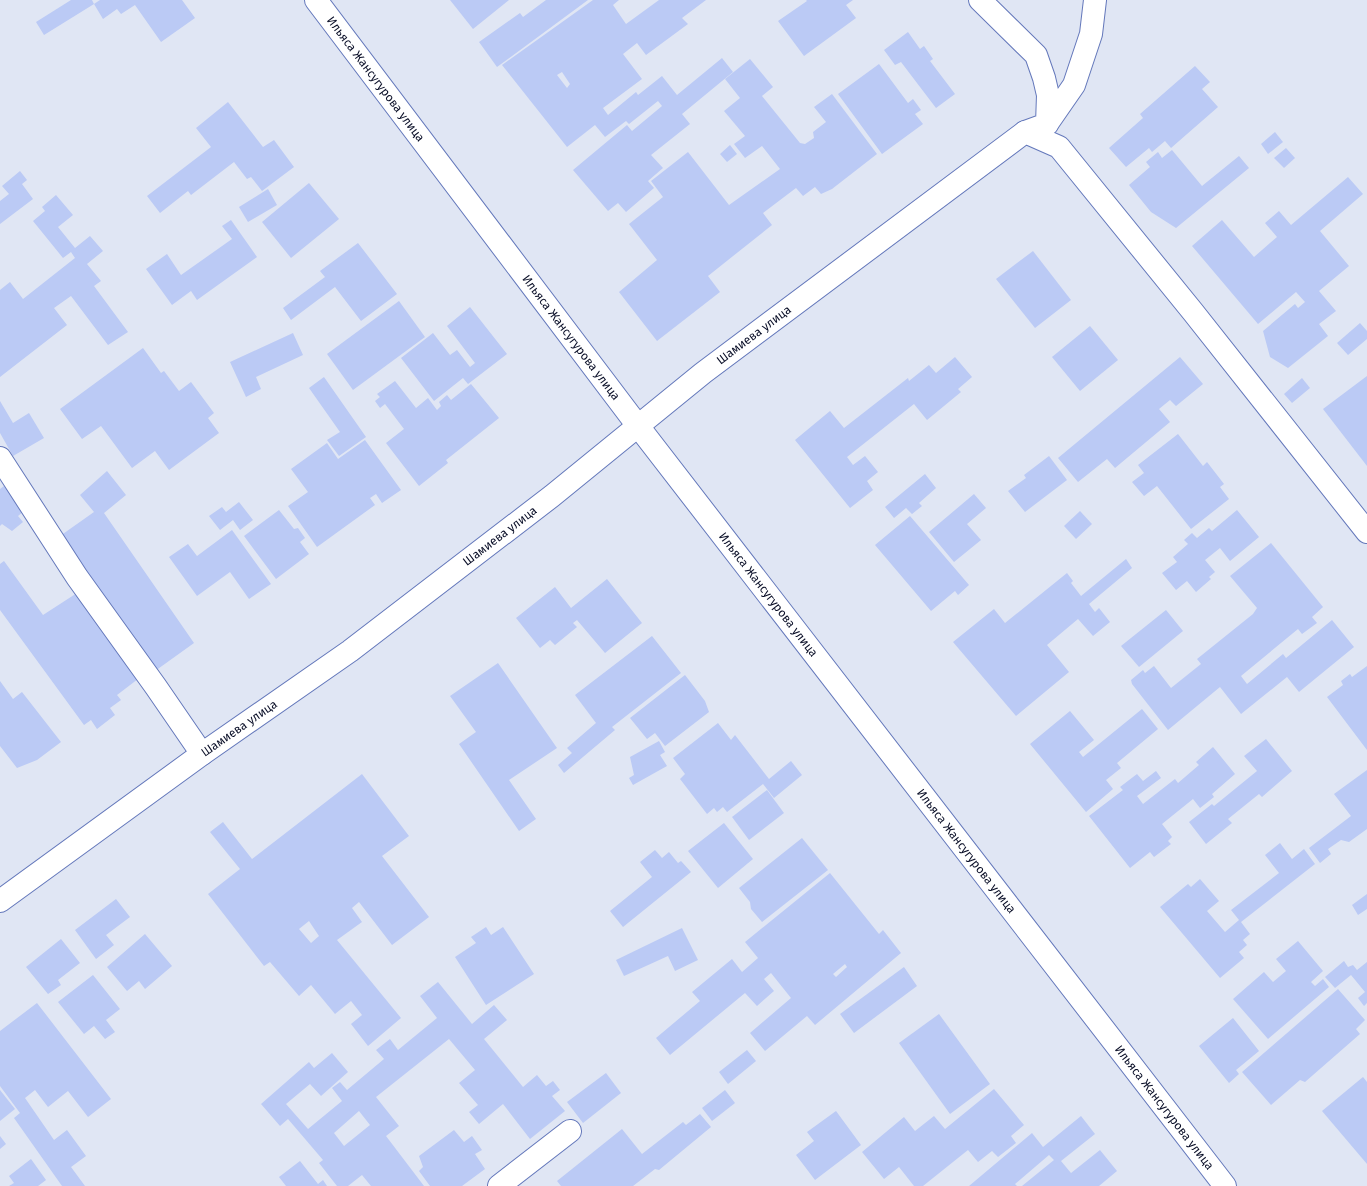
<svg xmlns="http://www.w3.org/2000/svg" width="1367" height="1186" font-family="'Fira Sans',sans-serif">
	<rect width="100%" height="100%" fill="#e0e6f4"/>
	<g fill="#bbcaf5" fill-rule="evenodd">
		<polygon points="71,0 92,0 94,4 100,0 182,0 195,18 161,42 135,5 121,14 117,9 103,19 94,4 44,35 36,22"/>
		<polygon points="450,0 509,0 473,29"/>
		<polygon points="546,0 588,0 497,67 479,42 520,13 523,17"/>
		<path d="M593,0h26l-6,5 13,19 33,-24h47l-24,18 6,6 -42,31 -9,-12 -14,11 19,25 -39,29 5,7 28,-23 2,3 24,-19 15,19 45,-37 11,14 -51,42 8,10 -39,31 12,13 -15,13 6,7 -28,24 -8,-9 -10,8 -35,-41 54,-45 5,6 30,-25 -4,-5 -29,23 -3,-3 -21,16 -10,-12 -28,22 -65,-82zM562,72l8,12 -3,4 -10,-13z"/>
		<polygon points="806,0 853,0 846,5 856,18 804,56 778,21 807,1"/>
		<polygon points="908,32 920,49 924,46 933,59 930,61 955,94 936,108 901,62 895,65 884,50"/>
		<polygon points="750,59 773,87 762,96 800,143 805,144 814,138 813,132 826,122 814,107 832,94 877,154 832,189 821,194 815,187 803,196 796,188 763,213 772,225 708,276 720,292 657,341 619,292 657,260 629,224 663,197 651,181 688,152 729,205 780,169 762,146 745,158 734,144 745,136 724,111 740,98 725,79"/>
		<polygon points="879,64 908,103 913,99 921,110 915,114 923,124 882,154 838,94"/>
		<polygon points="1195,66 1210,82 1202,89 1218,107 1171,148 1165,141 1152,152 1149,148 1126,167 1109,148 1143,118 1140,114"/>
		<polygon points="228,102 263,147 274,140 294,167 262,191 251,177 247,179 234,162 191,195 188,191 160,213 147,196 211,147 196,128"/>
		<polygon points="1275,132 1283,142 1268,154 1261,144"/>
		<polygon points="730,145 737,154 727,162 720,154"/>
		<polygon points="1286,148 1295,158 1284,168 1274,158"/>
		<polygon points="1172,150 1202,186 1239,156 1249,168 1176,228 1151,212 1129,185 1150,167 1146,162 1158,152 1162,158"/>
		<polygon points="20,171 27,180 22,184 33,199 0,224 0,201 9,194 2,186"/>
		<polygon points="1348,177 1363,194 1320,231 1349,266 1319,291 1336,311 1319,324 1328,336 1288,368 1270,357 1263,331 1295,304 1298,308 1305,302 1296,292 1258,324 1192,246 1222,220 1254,257 1277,237 1265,223 1279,211 1291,225"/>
		<polygon points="309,183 339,219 291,258 262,222"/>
		<polygon points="268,189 277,205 248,222 239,207"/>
		<polygon points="56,195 73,215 58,227 75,248 90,236 103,251 87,264 101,281 94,286 128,332 108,345 71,296 54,308 67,325 0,377 0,290 10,282 23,299 75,258 71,252 63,258 33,221 45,211 42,207"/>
		<polygon points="231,220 257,257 197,300 191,291 172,305 146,269 167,254 181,275 232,239 222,226"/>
		<polygon points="358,243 397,294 361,321 335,287 291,320 283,308 325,277 320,271"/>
		<polygon points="1033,251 1071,300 1035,328 996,279"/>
		<polygon points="399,301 425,337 353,390 327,354"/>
		<polygon points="470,307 507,354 468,384 463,378 434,401 401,358 433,333 450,355 457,350 470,367 475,363 447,326"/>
		<polygon points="1360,323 1367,331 1367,339 1348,355 1337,343"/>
		<polygon points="1090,326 1118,360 1080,391 1052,357"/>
		<polygon points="293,333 303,355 256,377 261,389 246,397 230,362"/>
		<polygon points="143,348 161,373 164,371 179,391 191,382 214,413 208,418 219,433 169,470 155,451 132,468 101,426 82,439 60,409"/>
		<polygon points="955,357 972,377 958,389 961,392 927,420 914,404 847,457 853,465 865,456 878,472 867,481 873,490 850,508 795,440 830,411 844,428 908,378 909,381 929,365 936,373"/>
		<polygon points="1180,357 1203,384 1176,406 1170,400 1159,409 1170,422 1115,468 1107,459 1078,482 1058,458"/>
		<polygon points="1367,376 1367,466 1323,409"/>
		<polygon points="324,377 366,437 339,456 327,440 340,432 309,388"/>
		<polygon points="1302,378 1310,388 1292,403 1284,394"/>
		<polygon points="395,381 416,408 428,398 437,410 441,406 439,402 447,395 451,400 471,384 499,418 446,460 448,463 419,486 386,443 404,429 385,404 380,408 375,401 380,397 377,394"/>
		<polygon points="0,401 13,423 29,413 44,438 13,456 0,433"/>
		<polygon points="1178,434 1203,466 1207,462 1224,484 1220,487 1229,499 1191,529 1157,486 1144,496 1132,482 1144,473 1138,465"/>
		<polygon points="365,440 401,490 382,503 376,494 370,498 375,505 317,547 288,506 308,492 291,469 327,443 338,459"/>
		<polygon points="1049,456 1067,480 1025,512 1008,491 1026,478 1024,475"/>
		<polygon points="107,471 126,495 104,513 194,643 155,671 60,536 94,512 80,495"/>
		<polygon points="925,474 936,488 919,503 922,506 912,514 906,508 894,518 885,507"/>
		<polygon points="4,486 24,511 18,516 23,522 12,531 2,524 0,526 0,489"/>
		<polygon points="974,494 986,508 967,524 981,540 954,562 929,532"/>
		<polygon points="239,502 253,520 240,530 233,520 220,530 209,516 222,507 226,512"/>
		<polygon points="279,510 294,529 298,528 305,538 300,542 309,554 276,579 244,536"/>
		<polygon points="1237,510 1259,537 1230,561 1220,548 1205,560 1215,572 1209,577 1211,579 1196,592 1187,581 1176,590 1162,573 1177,562 1173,557 1188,544 1184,540 1192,533 1197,538 1209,528 1212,531"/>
		<polygon points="1080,511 1092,524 1076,539 1064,526"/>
		<polygon points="910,516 969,585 958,595 955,591 931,611 875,545"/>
		<polygon points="232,530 271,584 249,599 230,572 197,596 169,557 188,544 197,556"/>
		<polygon points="1271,543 1323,607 1312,617 1317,623 1302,634 1298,629 1241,676 1247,684 1283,654 1286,658 1332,620 1354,647 1299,692 1287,677 1241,714 1220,687 1168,730 1132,684 1131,680 1143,670 1145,673 1154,666 1171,688 1201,664 1197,659 1253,614 1257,608 1230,576"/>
		<polygon points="1126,559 1132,568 1089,604 1095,612 1099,608 1110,622 1093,636 1078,619 1047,645 1069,672 1016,716 953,642 994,609 1005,623 1067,573 1073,581 1071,583 1081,596"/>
		<polygon points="4,561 43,615 77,593 138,679 117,695 121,700 110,708 115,715 97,729 91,720 84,725 0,610 0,564"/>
		<polygon points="607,579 642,623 605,653 577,620 573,623 577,627 555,645 550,640 540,648 516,618 555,587 571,608"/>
		<polygon points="1166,610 1183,631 1139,667 1121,646"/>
		<polygon points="652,636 681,673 612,727 615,730 564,773 558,765 572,753 567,748 596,723 575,695"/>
		<polygon points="498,663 557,748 509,780 536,819 519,831 459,744 476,732 450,696"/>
		<polygon points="1367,666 1367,750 1327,697 1343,685 1341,681 1350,674 1352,677"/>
		<polygon points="685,675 705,701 709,712 665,746 655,733 647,739 630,718"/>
		<polygon points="0,681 13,699 22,692 61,742 37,760 17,768 0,746"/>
		<polygon points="1142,709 1158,729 1117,763 1121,768 1106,780 1113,789 1086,812 1030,744 1070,711 1094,740 1079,752 1083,757"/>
		<polygon points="718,723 731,740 735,735 769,779 791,761 802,775 774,798 763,784 727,812 723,807 717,812 714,808 707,814 680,779 685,774 673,758"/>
		<polygon points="1266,739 1292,771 1262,797 1259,794 1228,819 1232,823 1206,844 1189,822 1212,804 1214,806 1257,771 1244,756"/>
		<polygon points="659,741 665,752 660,755 667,766 633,785 629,778 634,775 630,757"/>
		<polygon points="1213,747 1235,774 1212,794 1214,797 1200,808 1193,799 1162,824 1172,837 1168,841 1171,844 1154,857 1150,852 1130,868 1089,816 1123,790 1120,787 1137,774 1143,781 1156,771 1161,778 1137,796 1143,804 1175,779 1178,783 1199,765 1196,762"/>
		<polygon points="1367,770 1367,829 1349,842 1341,840 1328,849 1331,854 1320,863 1309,848 1351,816 1334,794"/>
		<path d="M362,774l47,62 -27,20 47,61 -37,28 -33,-43 -7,6 10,14 -25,18 64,78 -33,28 -17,-22 11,-9 -11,-14 -16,13 -24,-29 -12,11 -29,-34 -6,4 -56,-72 32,-25 -30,-37 13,-10 29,37zM309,921l10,15 -8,7 -12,-14z"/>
		<polygon points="767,790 784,813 749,840 732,817"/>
		<polygon points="724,823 753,859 718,888 688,851"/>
		<polygon points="802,838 828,870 762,922 751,909 750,902 739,888"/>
		<polygon points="1280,843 1292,859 1304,849 1315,864 1241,922 1250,934 1243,940 1247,945 1239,952 1244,958 1220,978 1160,907 1188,884 1191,887 1200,879 1219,901 1207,911 1225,932 1239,920 1231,910 1279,873 1265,855"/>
		<polygon points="655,850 662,858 669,852 678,863 681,861 691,872 623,927 610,911 652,877 640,862"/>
		<path d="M830,873l49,61 4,-4 18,23 -86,72 -8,-9 -42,35 -15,-18 41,-35 -20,-25 -7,6 10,12 -17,15 -12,-13 -75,62 -14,-17 44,-37 -8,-9 40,-33 10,13 16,-14 -13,-16zM845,964l2,3 -11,10 -3,-3z"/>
		<polygon points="1367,894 1367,909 1358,915 1352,905"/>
		<polygon points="116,899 130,917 106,935 114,945 96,959 75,930"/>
		<polygon points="486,927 491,935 503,927 534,974 486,1005 455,957 476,943 471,937"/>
		<polygon points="682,928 698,960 675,971 668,956 624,976 616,960"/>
		<polygon points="145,934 172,966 145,989 139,981 127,991 107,967"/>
		<polygon points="61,939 80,963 58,980 61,985 48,994 26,967"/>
		<polygon points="1298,941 1323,971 1311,982 1315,986 1323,979 1329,987 1268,1039 1233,999 1264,972 1273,982 1286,971 1276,959"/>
		<polygon points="1344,961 1348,967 1353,965 1357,970 1367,962 1367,1003 1364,1006 1358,998 1365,992 1351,975 1335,988 1325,977"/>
		<polygon points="904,967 917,986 854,1033 840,1014"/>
		<polygon points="93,975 120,1009 106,1020 115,1032 105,1039 94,1026 84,1034 58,1002"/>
		<path d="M438,982l34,42 22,-19 13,15 -23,19 39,48 14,-12 9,11 7,-5 7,9 -8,6 13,15 -35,28 -27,-35 -24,20 -10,-12 9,-7 -19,-22 16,-13 -26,-31 -73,58 23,29 -13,10 38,50h-53l-9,-11 -14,11h-11l-18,-23 4,-3 -35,-41 -8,7 -19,-22 48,-42 5,6 18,-15 16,19 -27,24 -11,-12 -24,20 22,25 34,-28 -10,-13 8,-6 7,8 37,-31 -8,-9 14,-11 8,11 39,-32 -17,-22zM359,1111l11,14 -26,21 -10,-13z"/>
		<polygon points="1338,989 1365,1020 1356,1029 1360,1034 1305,1082 1300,1080 1271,1105 1242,1072"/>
		<polygon points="37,1003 111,1099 88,1117 68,1091 48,1107 35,1090 25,1098 54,1140 67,1130 86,1156 71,1167 85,1186 62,1186 14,1118 20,1113 0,1086 0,1031"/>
		<polygon points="939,1014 990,1084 950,1114 899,1043"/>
		<polygon points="1233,1018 1259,1051 1236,1070 1239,1074 1229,1083 1199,1046"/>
		<polygon points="747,1050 756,1061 728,1084 719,1072"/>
		<polygon points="606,1073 621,1093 583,1123 567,1102"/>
		<polygon points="1363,1077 1367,1082 1367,1164 1322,1111"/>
		<polygon points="994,1089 1024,1125 1011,1136 1016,1143 998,1157 992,1151 978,1162 968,1150 923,1186 914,1186 899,1167 884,1179 862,1152 904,1117 915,1131 934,1116 945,1129"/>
		<polygon points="0,1090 15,1109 0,1121"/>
		<polygon points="725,1090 735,1103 712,1121 702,1108"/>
		<polygon points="836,1111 861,1145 815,1180 796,1155 814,1141 807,1132"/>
		<polygon points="700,1114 711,1127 659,1170 655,1169 633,1186 561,1186 557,1181 622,1129 642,1154 683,1122 686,1125"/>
		<polygon points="1081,1116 1095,1134 1061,1161 1071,1173 1100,1150 1117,1171 1099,1186 1022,1186 1054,1160 1049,1155 1015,1184 1017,1186 969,1186 1032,1133 1043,1147"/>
		<polygon points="454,1130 464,1142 472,1136 482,1150 475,1154 485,1169 462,1186 430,1186 419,1171 423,1167 419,1156"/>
		<polygon points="0,1136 6,1144 0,1149"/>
		<polygon points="31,1159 46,1180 38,1186 9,1186 14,1183 9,1176"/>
		<polygon points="300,1161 318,1184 323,1180 327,1186 286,1186 279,1177"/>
	</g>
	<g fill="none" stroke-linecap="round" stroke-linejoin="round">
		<g stroke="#6478bb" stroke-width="24">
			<g id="minor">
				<path id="s1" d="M316,0l322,426 587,760"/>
				<polyline points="980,0 1036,55 1044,78 1048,95 1047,124 1025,132"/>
				<polyline points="1047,124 1074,85 1091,34 1095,0"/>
				<polyline points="0,458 77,577 156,687 202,754"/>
				<path id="s2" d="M0,901l202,-147 148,-103 202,-155 151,-123 322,-241 34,15 134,165 174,220"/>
				<polyline points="499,1186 570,1131"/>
			</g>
		</g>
		<use href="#minor" stroke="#fff" stroke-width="22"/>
	</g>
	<g text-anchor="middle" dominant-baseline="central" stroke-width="3" stroke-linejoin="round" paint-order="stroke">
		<g font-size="12" fill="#080d26" stroke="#fff">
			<text stroke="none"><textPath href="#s1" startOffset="99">Ильяса Жансугурова улица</textPath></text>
			<text stroke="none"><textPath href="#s2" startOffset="943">Шамиева улица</textPath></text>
			<text stroke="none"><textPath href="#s1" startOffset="423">Ильяса Жансугурова улица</textPath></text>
			<text stroke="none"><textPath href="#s2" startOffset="619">Шамиева улица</textPath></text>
			<text stroke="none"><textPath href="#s1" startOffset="747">Ильяса Жансугурова улица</textPath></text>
			<text stroke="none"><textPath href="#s2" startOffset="295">Шамиева улица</textPath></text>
			<text stroke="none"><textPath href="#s1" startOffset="1071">Ильяса Жансугурова улица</textPath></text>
			<text stroke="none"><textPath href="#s1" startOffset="1395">Ильяса Жансугурова улица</textPath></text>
		</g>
	</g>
</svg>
